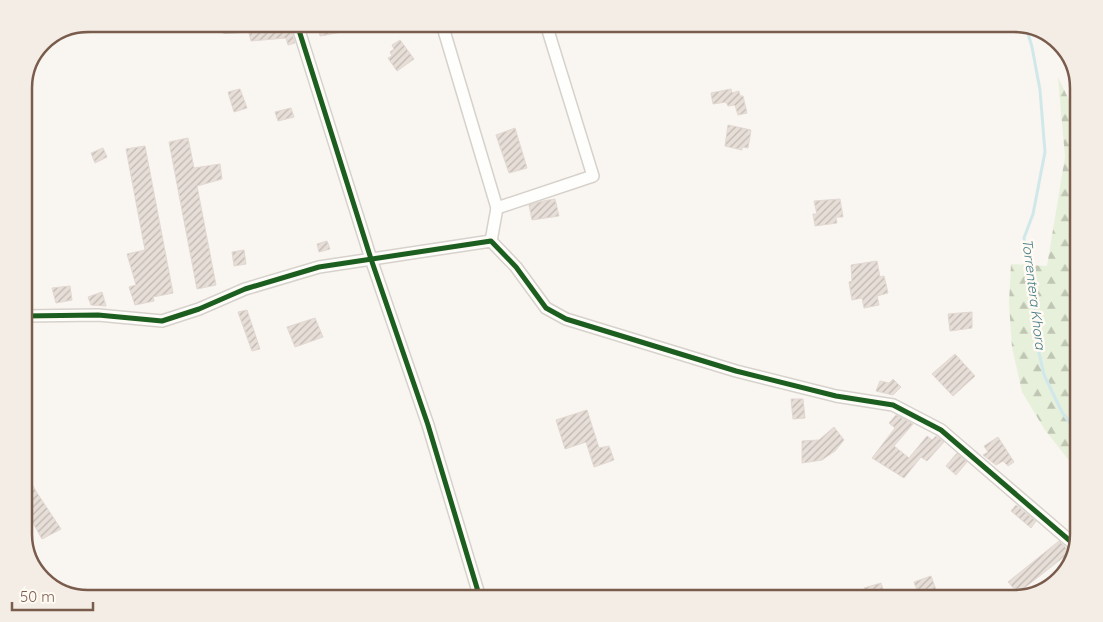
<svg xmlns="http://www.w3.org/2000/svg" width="1103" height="622" font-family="Quicksand,sans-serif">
	<defs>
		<pattern id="forest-firs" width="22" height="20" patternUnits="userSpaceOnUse" patternTransform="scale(1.25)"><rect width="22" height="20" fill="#e7f0db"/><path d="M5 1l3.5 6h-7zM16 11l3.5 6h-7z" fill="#c0c6b4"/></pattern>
		<pattern id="building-hatch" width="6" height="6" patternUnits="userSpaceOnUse" patternTransform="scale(1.25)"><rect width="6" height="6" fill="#e6ded7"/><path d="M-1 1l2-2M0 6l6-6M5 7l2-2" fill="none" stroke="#bfb7b1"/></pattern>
	</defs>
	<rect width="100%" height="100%" fill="#f9f5f0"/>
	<polygon fill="url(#forest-firs)" points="1058,77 1079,121 1079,225 1070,232 1079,260 1079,473 1045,430 1022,392 1012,347 1009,303 1011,264 1047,266 1065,157"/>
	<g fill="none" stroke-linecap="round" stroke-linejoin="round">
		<polyline stroke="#d0e8ea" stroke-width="3" points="1026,27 1032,47 1040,90 1045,152 1033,214 1024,238 1027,264 1035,309 1039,353 1044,375 1062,412 1079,437"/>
	</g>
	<g fill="url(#building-hatch)" stroke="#e2d8d2">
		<polygon points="318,24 363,24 364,28 320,36"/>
		<polygon points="283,27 290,27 295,43 288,45 286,38 251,41 249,33 276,31"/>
		<polygon points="400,40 414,59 397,71 388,58 392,56 390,52 394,49 392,45"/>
		<polygon points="240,89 247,108 234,112 228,92"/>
		<polygon points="731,89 732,93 739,91 740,96 743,96 747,113 738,115 735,105 728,106 726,102 713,104 711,93"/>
		<polygon points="291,108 294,117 278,121 275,112"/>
		<polygon points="728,125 751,130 748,148 742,147 742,150 725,146"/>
		<polygon points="515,128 527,168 509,173 496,135"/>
		<polygon points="188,138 194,168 220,164 222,179 197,186 216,285 197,289 169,142"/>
		<polygon points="145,146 173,293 153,297 154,301 135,305 129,287 136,285 127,254 145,250 126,149"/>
		<polygon points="103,148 107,157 95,163 91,153"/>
		<polygon points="555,199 559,216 532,220 529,205 543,201"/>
		<polygon points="840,199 843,217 836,217 837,223 815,226 813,214 817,214 814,201"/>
		<polygon points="327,241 330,249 319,252 317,244"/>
		<polygon points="244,250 246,264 234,266 232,252"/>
		<polygon points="877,261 880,277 884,276 888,293 877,296 879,305 864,308 862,298 852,300 849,282 852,281 851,265"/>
		<polygon points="70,286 72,300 56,303 52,288"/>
		<polygon points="102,292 106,306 91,305 88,297"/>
		<polygon points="247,310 260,349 252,351 238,312"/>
		<polygon points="972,312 972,328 950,331 948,314"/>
		<polygon points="315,318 323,337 295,347 287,327"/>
		<polygon points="955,354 975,376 953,396 932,374"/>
		<polygon points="893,379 901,387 893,395 876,391 880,381 889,383"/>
		<polygon points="791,399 803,399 805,418 793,419"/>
		<polygon points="587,410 599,448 609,446 614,460 594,467 586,442 565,449 556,420"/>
		<polygon points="896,415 913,424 894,446 909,458 927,436 932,440 936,436 944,442 927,461 921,457 904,478 872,458 895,428 889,423"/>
		<polygon points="834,427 844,440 835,451 822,460 802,463 802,441 819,440"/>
		<polygon points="998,437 1014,462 1008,466 1003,461 996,465 983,455 988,452 984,446"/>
		<polygon points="957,453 967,462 956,475 946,466"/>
		<polygon points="24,470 37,493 61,529 42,539 33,523 24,527"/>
		<polygon points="1016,505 1036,521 1031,528 1011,511"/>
		<polygon points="1059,541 1070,552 1018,593 1008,582"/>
		<polygon points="931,576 939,598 920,598 914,582"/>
		<polygon points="881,583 886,598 868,598 864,588"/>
	</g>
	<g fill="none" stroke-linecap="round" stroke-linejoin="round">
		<g stroke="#d7d1cb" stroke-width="14">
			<g id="minor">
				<polyline points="219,24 226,27 276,24"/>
				<polyline points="297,24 371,259 428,425 480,598"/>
				<polyline points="442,24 497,208 491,241"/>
				<polyline points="80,27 116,24"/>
				<polyline points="497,208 593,176 546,24"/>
				<polyline points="24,316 98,315 162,321 199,309 245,289 319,267 491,241 516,267 546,308 566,319 736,371 836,396 893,405 941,430 1076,546"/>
			</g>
		</g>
		<use href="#minor" stroke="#fefefd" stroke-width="11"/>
		<g stroke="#fffaf3" stroke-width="8">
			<g id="cycleway">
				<polyline points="297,24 371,259 428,425 480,598"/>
				<polyline points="24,316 98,315 162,321 199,309 245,289 319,267 491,241 516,267 546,308 566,319 736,371 836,396 893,405 941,430 1076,546"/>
			</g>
		</g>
		<use href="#cycleway" stroke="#1b5e20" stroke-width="5"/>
	</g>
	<g text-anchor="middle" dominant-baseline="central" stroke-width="5" stroke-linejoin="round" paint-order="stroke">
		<g font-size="14" font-style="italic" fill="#437c86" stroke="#fffaf3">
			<text transform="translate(1034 294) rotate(83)">Torrentera Khora</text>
		</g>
	</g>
	<path d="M0 0H1103V622H0ZM88 32H1014A56 56 0 0 1 1070 88V534A56 56 0 0 1 1014 590H88A56 56 0 0 1 32 534V88A56 56 0 0 1 88 32Z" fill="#f4ede6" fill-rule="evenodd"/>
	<path fill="none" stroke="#7a5c4d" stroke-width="2.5" d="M88 32H1014A56 56 0 0 1 1070 88V534A56 56 0 0 1 1014 590H88A56 56 0 0 1 32 534V88A56 56 0 0 1 88 32Z"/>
	<path d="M12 602v8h81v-8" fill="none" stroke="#7a5c4d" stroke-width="2.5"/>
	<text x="20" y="602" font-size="15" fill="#7a5c4d" stroke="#fffaf3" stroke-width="4" paint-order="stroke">50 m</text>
</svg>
